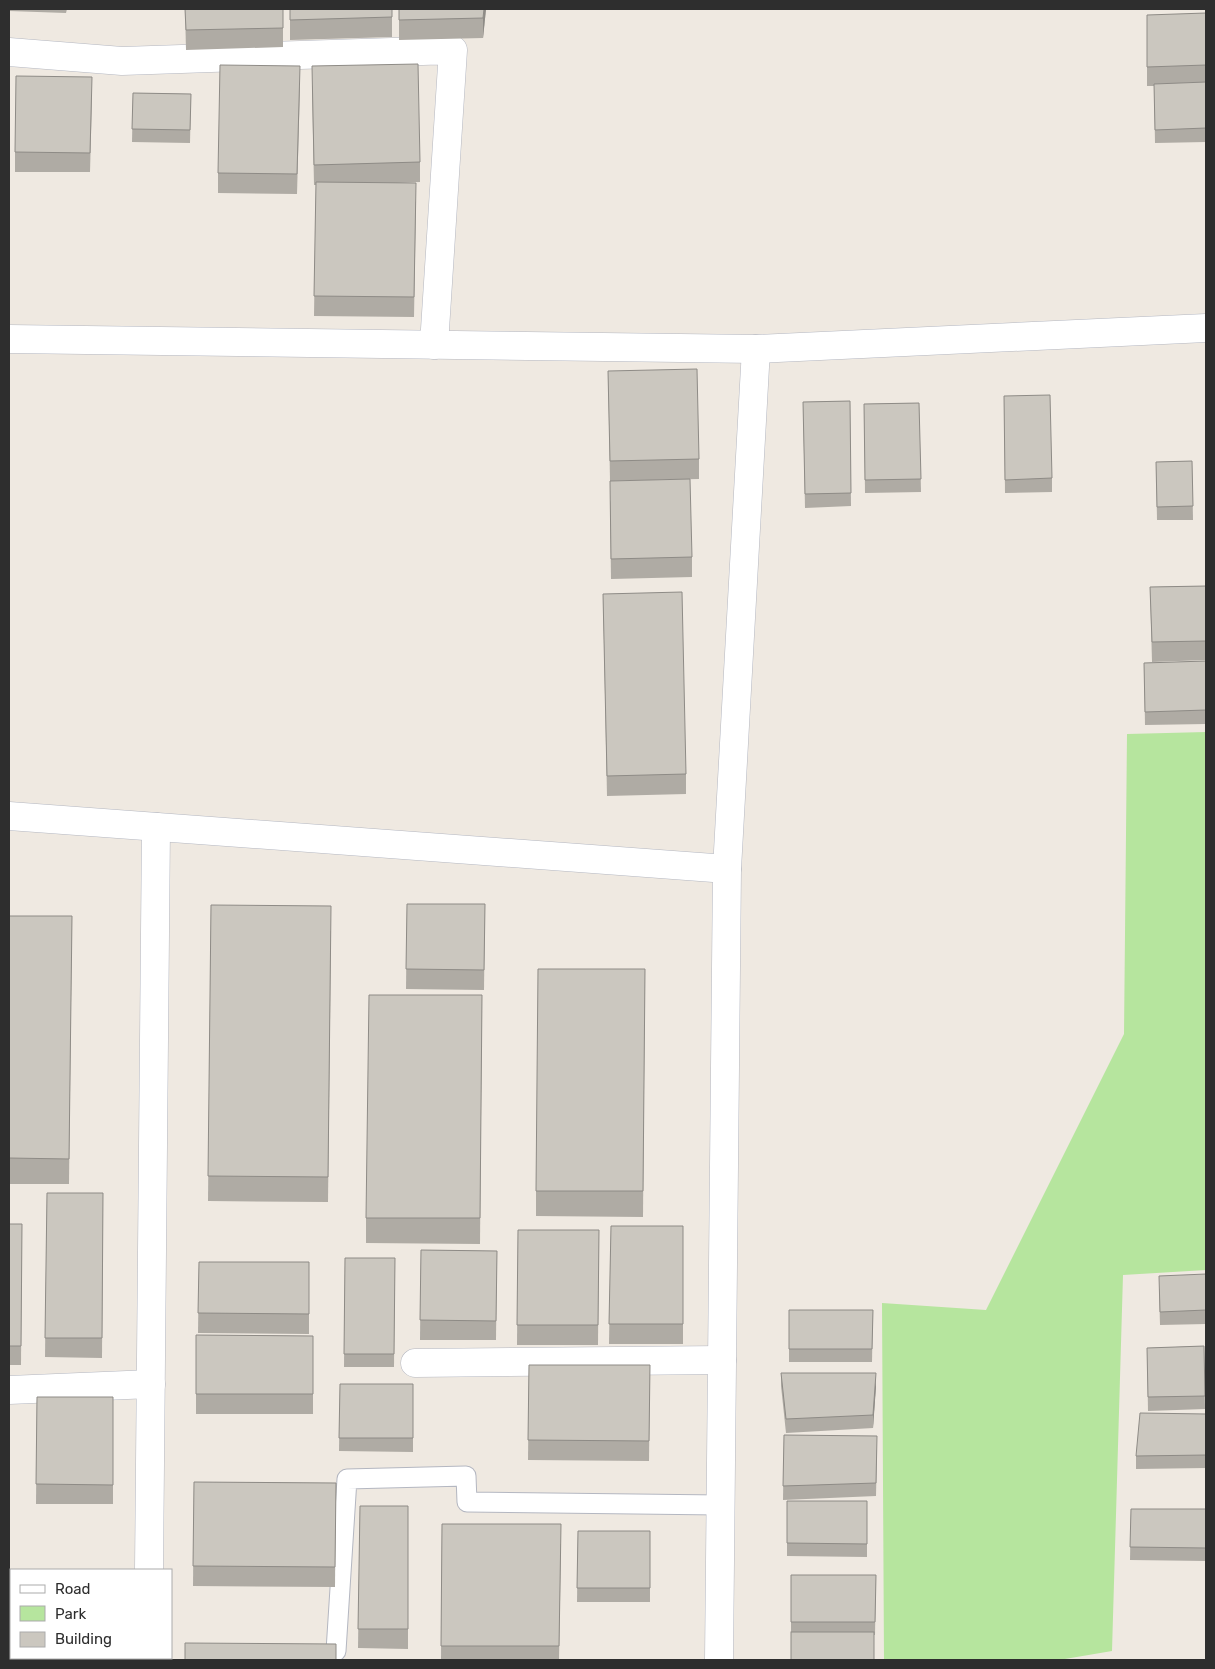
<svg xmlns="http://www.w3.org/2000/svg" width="1215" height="1669" font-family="Rubik,sans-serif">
	<rect width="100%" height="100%" fill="#efe9e1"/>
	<polygon fill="#b6e59e" points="1206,732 1206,1270 1123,1275 1112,1651 1059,1660 884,1660 882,1303 986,1310 1124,1034 1127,734"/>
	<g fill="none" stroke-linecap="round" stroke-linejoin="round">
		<g stroke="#b4b7c1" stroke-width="21">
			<polyline id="lane" points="336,1651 347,1479 466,1476 467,1502 720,1505"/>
		</g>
		<g stroke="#b4b7c1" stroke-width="29">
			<g id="street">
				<polyline points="9,52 122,61 453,50 434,345"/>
				<polyline points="9,339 756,349 1206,328"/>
				<polyline points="9,816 727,869"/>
				<polyline points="415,1363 722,1360"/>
				<polyline points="9,1390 151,1384"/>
				<polyline points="149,1570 156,827"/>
				<polyline points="148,1660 148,1658"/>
				<polyline points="719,1660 727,869 756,349"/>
			</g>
		</g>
		<use href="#lane" stroke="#fff" stroke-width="19"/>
		<use href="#street" stroke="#fff" stroke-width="28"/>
	</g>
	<g fill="#afaba4">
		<polygon points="9,9 67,9 66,13 9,11"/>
		<polygon points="185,9 283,9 283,47 186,50"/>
		<polygon points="290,9 392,9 392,37 290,40"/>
		<polygon points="399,9 486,9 483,38 399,40"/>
		<polygon points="1206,13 1206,142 1155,143 1154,86 1147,86 1147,34"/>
		<polygon points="300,86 297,194 218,193 218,173"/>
		<polygon points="312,86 420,162 420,182 396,183 416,202 414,317 314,316 316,185 314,185"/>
		<polygon points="133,93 191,94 190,143 132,142"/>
		<polygon points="92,97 90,172 15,172 15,152"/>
		<polygon points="608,371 699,459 699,479 610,481"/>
		<polygon points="1004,396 1052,478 1052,492 1005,493"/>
		<polygon points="850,401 851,506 805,508 803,402"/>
		<polygon points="919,403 921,492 865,493 864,404"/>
		<polygon points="1192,461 1193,520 1157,520 1156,462"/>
		<polygon points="610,501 692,557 692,577 611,579"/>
		<polygon points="1206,586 1206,660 1152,662 1150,587"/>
		<polygon points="603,594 686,774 686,794 607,796"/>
		<polygon points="1206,661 1206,724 1145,725 1144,663"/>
		<polygon points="407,904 485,904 484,990 406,989"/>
		<polygon points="211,905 331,931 328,1202 208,1201"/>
		<polygon points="9,916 72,916 69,1184 9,1184"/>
		<polygon points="645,969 643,1217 536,1216 536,1191"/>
		<polygon points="482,995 480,1244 366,1243 366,1218"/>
		<polygon points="47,1193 103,1193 102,1358 45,1357"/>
		<polygon points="9,1224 22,1224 21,1365 9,1365"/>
		<polygon points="611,1226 683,1226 683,1344 609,1344"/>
		<polygon points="518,1230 599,1230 598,1345 517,1345"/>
		<polygon points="421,1250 497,1251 496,1340 420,1340"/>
		<polygon points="345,1258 395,1258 394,1367 344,1367"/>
		<polygon points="199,1262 309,1262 309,1334 198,1333"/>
		<polygon points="1206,1274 1206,1324 1160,1325 1159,1289"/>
		<polygon points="789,1310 873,1310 872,1362 789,1362"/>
		<polygon points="196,1335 313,1336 313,1414 196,1414"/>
		<polygon points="1204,1346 1205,1409 1148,1411 1147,1348"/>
		<polygon points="529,1365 650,1365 649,1461 528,1460"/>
		<polygon points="781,1373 876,1386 873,1428 786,1433 781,1386"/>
		<polygon points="340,1384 413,1384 413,1452 339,1451"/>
		<polygon points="37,1397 113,1397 113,1504 36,1504"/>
		<polygon points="1206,1414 1206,1468 1136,1469 1136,1456"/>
		<polygon points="784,1435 877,1450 876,1496 783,1500"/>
		<polygon points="194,1482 336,1483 335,1587 193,1586"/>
		<polygon points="787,1501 867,1501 867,1557 787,1556"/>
		<polygon points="360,1506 408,1506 408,1649 358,1648"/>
		<polygon points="1131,1509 1206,1509 1206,1561 1130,1560"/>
		<polygon points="442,1524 561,1544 559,1660 441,1660"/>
		<polygon points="578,1531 650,1531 650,1602 577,1602"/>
		<polygon points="876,1575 875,1635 791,1635 791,1622"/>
	</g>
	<g fill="#8e8b86">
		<polygon points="484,9 486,9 483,38 483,18"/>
		<polygon points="876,1373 876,1386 873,1428 873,1415"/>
	</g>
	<g fill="#cbc7bf" stroke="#8e8b86">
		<polygon points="185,9 283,9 283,28 186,30"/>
		<polygon points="290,9 392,9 392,17 290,20"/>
		<polygon points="399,9 484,9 483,18 399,20"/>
		<polygon points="1206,13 1206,65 1147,67 1147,15"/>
		<polygon points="418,64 420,162 314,165 312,66"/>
		<polygon points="220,65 300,66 297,174 218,173"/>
		<polygon points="16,76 92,77 90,153 15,152"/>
		<polygon points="1206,82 1206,128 1155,130 1154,84"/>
		<polygon points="133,93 191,94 190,130 132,129"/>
		<polygon points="316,182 416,183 414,297 314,296"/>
		<polygon points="697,369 699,459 610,461 608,371"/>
		<polygon points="1050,395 1052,478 1005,480 1004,396"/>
		<polygon points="850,401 851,493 805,494 803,402"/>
		<polygon points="919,403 921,479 865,480 864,404"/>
		<polygon points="1192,461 1193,506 1157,507 1156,462"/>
		<polygon points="690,479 692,557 611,559 610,481"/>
		<polygon points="1206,586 1206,641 1152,642 1150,587"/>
		<polygon points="682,592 686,774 607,776 603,594"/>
		<polygon points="1206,661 1206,710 1145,712 1144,663"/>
		<polygon points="407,904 485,904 484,970 406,969"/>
		<polygon points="211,905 331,906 328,1177 208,1176"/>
		<polygon points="9,916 72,916 69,1159 9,1158"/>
		<polygon points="538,969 645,969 643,1191 536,1191"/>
		<polygon points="369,995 482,995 480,1218 366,1218"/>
		<polygon points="47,1193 103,1193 102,1338 45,1338"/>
		<polygon points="9,1224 22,1224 21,1346 9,1346"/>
		<polygon points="611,1226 683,1226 683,1324 609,1324"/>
		<polygon points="518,1230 599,1230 598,1325 517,1325"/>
		<polygon points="421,1250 497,1251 496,1321 420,1320"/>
		<polygon points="345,1258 395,1258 394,1354 344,1354"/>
		<polygon points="199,1262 309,1262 309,1314 198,1313"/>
		<polygon points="1206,1274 1206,1310 1160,1312 1159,1276"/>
		<polygon points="789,1310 873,1310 872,1349 789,1349"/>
		<polygon points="196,1335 313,1336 313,1394 196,1394"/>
		<polygon points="1204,1346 1205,1396 1148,1397 1147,1348"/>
		<polygon points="529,1365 650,1365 649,1441 528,1440"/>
		<polygon points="781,1373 876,1373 873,1415 786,1419"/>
		<polygon points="340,1384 413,1384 413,1438 339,1438"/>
		<polygon points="37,1397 113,1397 113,1485 36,1484"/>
		<polygon points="1140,1413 1206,1414 1206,1455 1136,1456"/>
		<polygon points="784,1435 877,1436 876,1483 783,1486"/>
		<polygon points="194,1482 336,1483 335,1567 193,1566"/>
		<polygon points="787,1501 867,1501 867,1544 787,1543"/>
		<polygon points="360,1506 408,1506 408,1629 358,1629"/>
		<polygon points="1131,1509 1206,1509 1206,1548 1130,1547"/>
		<polygon points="442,1524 561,1524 559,1646 441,1646"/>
		<polygon points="578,1531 650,1531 650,1588 577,1588"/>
		<polygon points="791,1575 876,1575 875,1622 791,1622"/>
		<rect x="791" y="1632" width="83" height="28"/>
		<polygon points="185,1643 336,1644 336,1660 185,1660"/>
		<rect x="36" y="1658" width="65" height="2"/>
	</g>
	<rect width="1215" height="1669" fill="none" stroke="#2e2e2e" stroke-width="20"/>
	<rect x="10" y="1569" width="162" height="90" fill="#ffffff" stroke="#ababab"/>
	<rect x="20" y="1585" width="25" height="8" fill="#ffffff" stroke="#ababab"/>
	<text x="55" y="1594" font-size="15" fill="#2e2e2e">Road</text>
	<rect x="20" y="1606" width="25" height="15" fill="#b6e59e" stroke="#ababab"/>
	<text x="55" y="1619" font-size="15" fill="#2e2e2e">Park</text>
	<rect x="20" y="1632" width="25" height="15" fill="#cbc7bf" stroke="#ababab"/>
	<text x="55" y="1644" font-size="15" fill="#2e2e2e">Building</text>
</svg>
